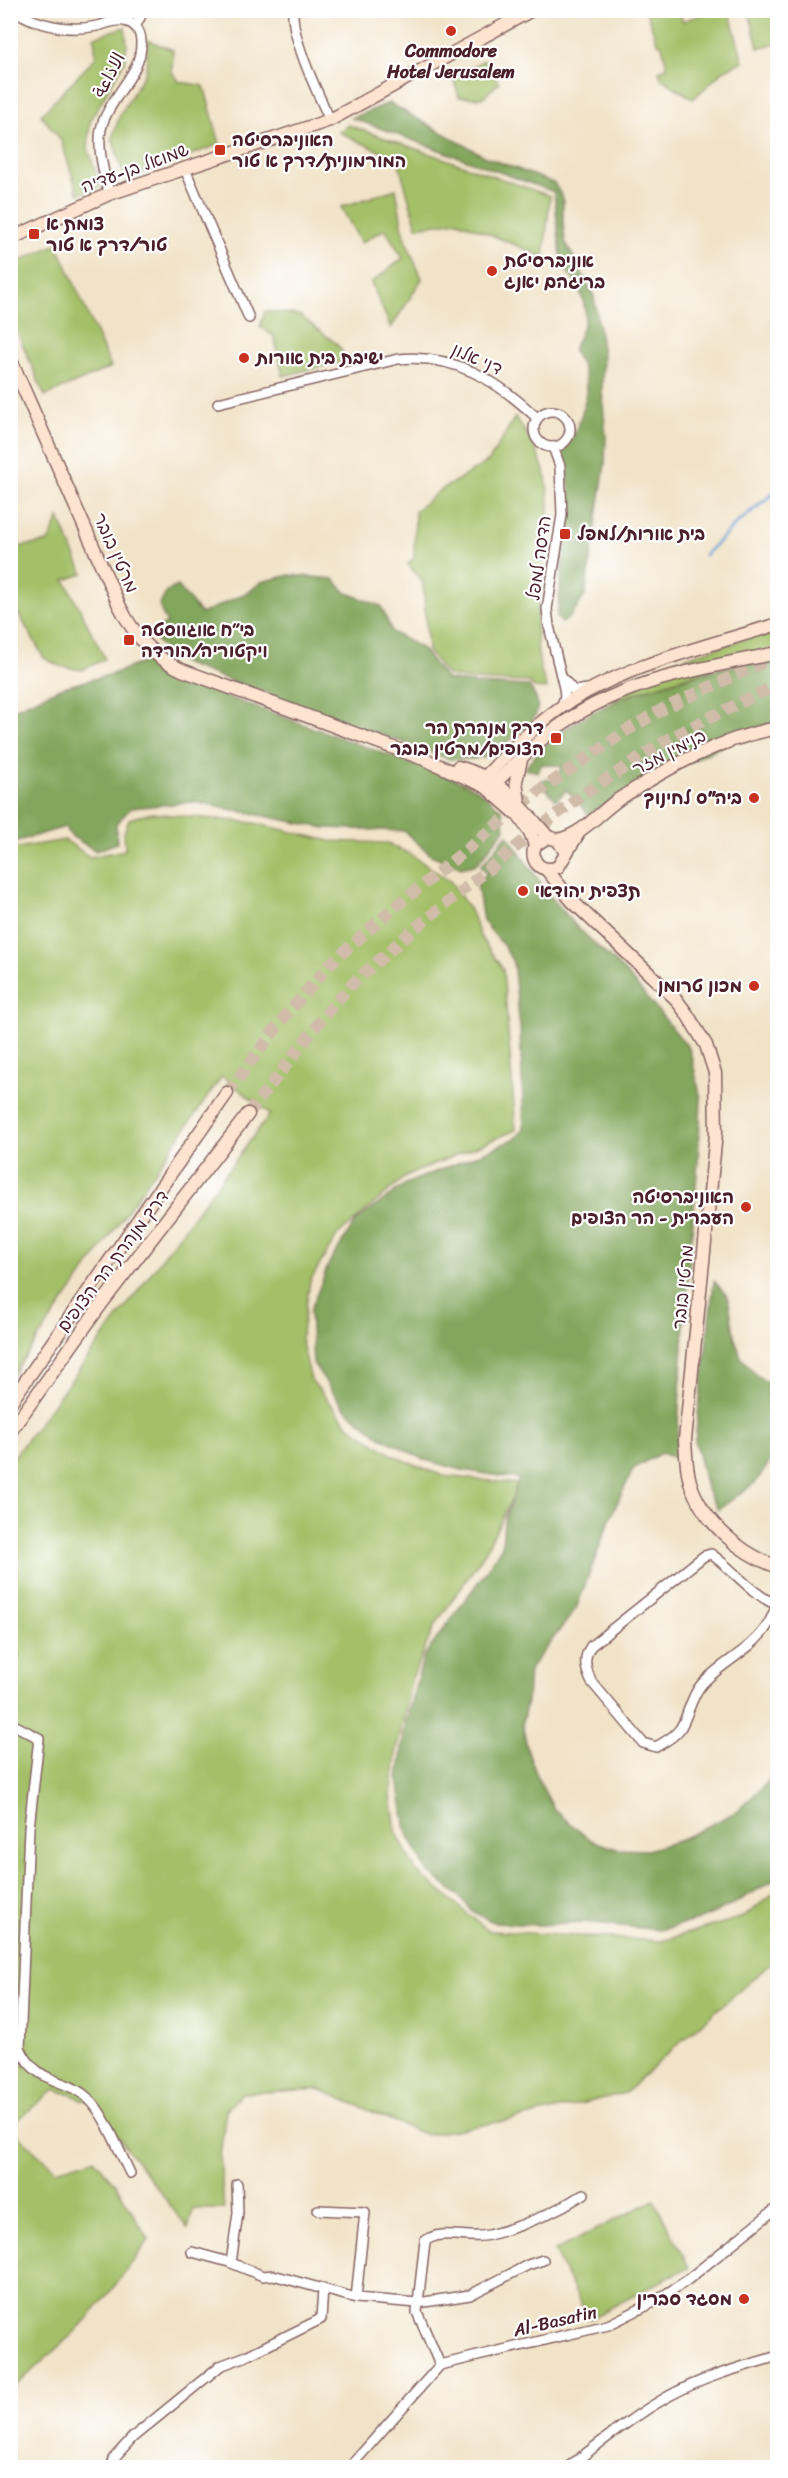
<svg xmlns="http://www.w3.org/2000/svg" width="788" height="2478" font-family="Sriracha,'Playpen Sans Arabic','Playpen Sans Hebrew',sans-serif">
	<rect width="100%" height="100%" fill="#fff"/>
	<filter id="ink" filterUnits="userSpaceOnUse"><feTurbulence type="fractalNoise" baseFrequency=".0167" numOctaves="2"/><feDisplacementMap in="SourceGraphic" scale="12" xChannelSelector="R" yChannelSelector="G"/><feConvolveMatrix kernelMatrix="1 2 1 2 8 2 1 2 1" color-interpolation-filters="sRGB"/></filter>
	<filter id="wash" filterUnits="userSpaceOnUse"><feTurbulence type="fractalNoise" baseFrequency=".008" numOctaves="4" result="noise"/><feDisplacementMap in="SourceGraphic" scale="24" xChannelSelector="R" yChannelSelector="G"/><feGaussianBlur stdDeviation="1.35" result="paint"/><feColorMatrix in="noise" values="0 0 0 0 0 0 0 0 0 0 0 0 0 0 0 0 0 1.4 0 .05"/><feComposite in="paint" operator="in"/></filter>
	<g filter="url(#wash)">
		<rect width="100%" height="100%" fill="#f1e3c8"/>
		<g fill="#a3c067" stroke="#767049" stroke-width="1.5">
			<polygon points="646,11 679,11 683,21 712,11 729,11 743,61 723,71 693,99 662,79 659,71 667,67 662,45 657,42"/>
			<polygon points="749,11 777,11 777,43 758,48"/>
			<polygon points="125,27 127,45 124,62 90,122 88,148 101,187 78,194 61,140 41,115 96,57 94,37"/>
			<polygon points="148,40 173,50 172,72 180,82 204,86 220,144 125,179 112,138 120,115 146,71"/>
			<polygon points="484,60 499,83 482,98 459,97 453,78"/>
			<polygon points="348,125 550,196 544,257 458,221 417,227 398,160 339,132"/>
			<polygon points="396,189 404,236 422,279 391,328 371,283 403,258 385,229 361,243 341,207"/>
			<polygon points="57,244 111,367 45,396 11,318 11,265"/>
			<polygon points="265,311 299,315 337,344 348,360 283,376 274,336 260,327"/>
			<path d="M515,417c14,19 26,39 31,62 14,70 -28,137 1,210l-13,-1 -5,-6 -59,-2 -23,-5 -19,-24 -5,-68 -15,-19 6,-6 1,-47 24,-20 50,-30z"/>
			<polygon points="59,518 83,574 65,580 105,659 82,670 59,666 44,658 11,601 11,565 17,547 48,542"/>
			<polygon points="777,629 777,648 572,713 569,707 623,680 684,658"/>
			<polygon points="152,813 254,823 330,841 386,843 410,854 451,882 470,910 481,938 503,969 516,1130 406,1176 337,1236 310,1281 301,1339 311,1380 348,1425 394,1456 443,1476 519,1484 484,1554 435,1625 411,1681 396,1755 391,1796 396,1831 416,1871 489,1931 661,1941 743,1917 777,1891 777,1958 686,2037 625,2093 526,2117 426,2135 319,2089 242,2093 226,2110 220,2156 224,2209 193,2209 188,2229 93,2103 55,2089 11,2125 10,1462 270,1114 222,1076 11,1377 11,849 65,840 90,857 125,850 124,833 129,819"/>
			<polygon points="10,2128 56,2170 94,2159 114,2182 149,2240 107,2296 78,2329 11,2390"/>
			<polygon points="654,2200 689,2267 589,2319 554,2251"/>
		</g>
		<g fill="#82a65c" stroke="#666244" stroke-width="1.5">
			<path d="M389,103l97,54 68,26 9,15v24l2,19 29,55 9,59 -1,37 4,44 -1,28 -20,132 -15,21 -8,6 -5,-5 13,-128 -7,-38c16,-22 30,-58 19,-86 -2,-5 -7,-10 -9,-16 3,-8 8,-18 11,-27 5,-18 -8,-45 -22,-56l-8,-75 -202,-74z"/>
			<path d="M290,575l44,4 11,13 36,14 11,26 29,16 25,31 30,5 53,2c18,25 5,35 -16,52 -7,5 -15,14 -23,17 -13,5 -27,5 -41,4l-264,-95 -24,-18 -12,-15 18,-7 -8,-18 8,-15 11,-5 23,28 49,-23 11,-9z"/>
			<path d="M777,657v68l-17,2 -156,78 -15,10 -22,-25 -11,10 -16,-17 5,-4 12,2 5,-15 -20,-2 -4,8 -13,-3c46,-71 174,-96 252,-112z"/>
			<polygon points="147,661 194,685 455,779 478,790 502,810 505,829 477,864 461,868 431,855 404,831 325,828 193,802 131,808 116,824 117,843 96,851 71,836 65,827 11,843 10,711 60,688 112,674"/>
			<polygon points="507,835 550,896 576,926 628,975 689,1048 692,1059 701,1099 698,1162 684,1325 676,1458 661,1453 634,1468 612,1514 576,1609 529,1670 527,1701 522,1723 528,1752 540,1783 554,1809 575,1828 593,1841 617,1849 647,1850 678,1841 736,1812 769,1781 777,1756 777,1878 732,1905 698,1920 660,1930 583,1922 539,1925 495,1923 473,1912 460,1897 427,1871 406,1830 398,1779 406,1719 424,1656 484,1574 502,1546 504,1521 519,1479 462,1470 425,1460 379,1436 343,1407 313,1363 310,1311 329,1263 356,1221 405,1184 497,1147 516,1138 524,1129 520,1027 513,962 503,945 483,921 477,884 487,873 481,866"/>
			<polygon points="714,1281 728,1297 735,1339 741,1357 755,1374 778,1390 777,1437 773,1445 768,1465 756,1482 718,1510 706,1488 695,1441"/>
		</g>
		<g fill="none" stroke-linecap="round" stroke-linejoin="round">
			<polyline stroke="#6b9cd5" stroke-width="3" points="705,555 738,522 778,490"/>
		</g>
	</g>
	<g filter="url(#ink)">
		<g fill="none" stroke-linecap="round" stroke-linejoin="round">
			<g stroke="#d0bca9" stroke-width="12" stroke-dasharray="12 6" stroke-linecap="butt">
				<polyline points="227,1093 283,1019 331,963 394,908 539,791 626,731 663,709 776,656"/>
				<polyline points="248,1114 329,1010 352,984 413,930 557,814 590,790 673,736 778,684"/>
			</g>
			<g stroke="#846462" stroke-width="12">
				<g id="street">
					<path d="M14,10c24,16 55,22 83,16 9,-2 18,-7 27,-5 24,4 18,34 10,49 -10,18 -24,33 -31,52 -8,22 1,50 6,72"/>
					<path d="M293,10c-2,28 25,84 37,110"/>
					<polyline points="136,25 144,10"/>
					<polyline points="185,169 249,318"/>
					<path d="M218,403l180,-44c56,-6 100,22 139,59"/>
					<circle cx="552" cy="429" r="18"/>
					<polyline points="553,447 560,466 562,515 547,609 549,626 564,688 565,696 561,708"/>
					<polyline points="563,679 574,691 588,689"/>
					<path d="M777,1605c-26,-11 -43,-35 -66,-51l-7,2 -113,90c-8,12 -6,21 0,35l52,62 13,4c8,-5 17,-9 23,-17 8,-9 11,-32 22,-45 19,-22 50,-34 66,-59 4,-6 7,-14 10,-21l1,-1"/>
					<polyline points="10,1659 12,1656"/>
					<path d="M10,1723l29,15 -10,90 -9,220c18,39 45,28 69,51 17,17 30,52 41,74"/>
					<polyline points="318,2210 365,2212 356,2298"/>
					<polyline points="192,2252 229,2262 263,2276 273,2275 323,2289"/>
					<polyline points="231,2263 238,2213 237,2184"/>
					<path d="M440,2365l-23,-53 8,-71c17,-13 43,-1 64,-6 33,-8 66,-23 95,-41"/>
					<polyline points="117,2468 113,2459 133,2437 220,2366 244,2357 321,2319 323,2289 356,2298 418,2303 470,2295 528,2265 543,2260"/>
					<polyline points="349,2468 440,2365 608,2325 654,2302 686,2281 778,2207"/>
					<path d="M567,2468c33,-25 66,-52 102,-72 34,-19 72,-29 109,-40"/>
				</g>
			</g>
			<g stroke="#846462" stroke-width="15">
				<g id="secondary">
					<polyline points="10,239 109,194 330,120 532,10"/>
					<path d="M10,358l109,247c15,30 32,51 63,65l242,89 61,27 33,29 12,17 5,13"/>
					<path d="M458,767c45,12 60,37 90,70"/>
					<path d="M485,786l1,-10c23,-24 47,-49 74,-68 63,-43 145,-61 218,-84"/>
					<path d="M485,786l11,-4c22,-21 43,-43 69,-60 61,-42 141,-55 213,-69"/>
					<polyline points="519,802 516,781 521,760"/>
					<path d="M558,840c25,-6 41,-27 61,-41 48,-31 101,-61 159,-71"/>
					<path d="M566,853l-8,-13 -10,-3 -13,8c-6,16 6,29 23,22l20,-33"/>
					<path d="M547,870l25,31 103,97 12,16 19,31 9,28 1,60 -31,307c1,14 1,28 5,42 12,39 50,72 88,85"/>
					<polyline points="10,1403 227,1093"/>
					<polyline points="10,1432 102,1303 248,1114"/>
				</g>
			</g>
			<use href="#street" stroke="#fff" stroke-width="9"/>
			<use href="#secondary" stroke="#fde4d1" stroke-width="12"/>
		</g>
	</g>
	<g fill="#c8321e" stroke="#fff" stroke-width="2">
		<circle cx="451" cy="31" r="6"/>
		<rect x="214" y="144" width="12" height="12" rx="3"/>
		<rect x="28" y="228" width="12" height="12" rx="3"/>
		<circle cx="492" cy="271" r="6"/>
		<circle cx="244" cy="358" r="6"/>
		<rect x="559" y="528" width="12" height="12" rx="3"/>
		<rect x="123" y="634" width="12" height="12" rx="3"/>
		<rect x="550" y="732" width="12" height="12" rx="3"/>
		<circle cx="754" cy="798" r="6"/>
		<circle cx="523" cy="891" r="6"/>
		<circle cx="754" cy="986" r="6"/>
		<circle cx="746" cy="1207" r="6"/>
		<circle cx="744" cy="2299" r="6"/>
	</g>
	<g text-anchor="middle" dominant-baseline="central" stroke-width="4.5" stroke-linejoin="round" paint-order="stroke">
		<g font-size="18" font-weight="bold" fill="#4a1f2b" stroke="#fff" text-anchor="start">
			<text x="451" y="51" text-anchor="middle">Commodore<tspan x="451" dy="21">Hotel Jerusalem</tspan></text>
			<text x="232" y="140">האוניברסיטה<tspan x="232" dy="21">המורמונית/דרך א טור</tspan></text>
			<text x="46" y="224">צומת א<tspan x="46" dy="21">טור/דרך א טור</tspan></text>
			<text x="504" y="261">אוניברסיטת<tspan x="504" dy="21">בריגהם יאנג</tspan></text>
			<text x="256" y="358">ישיבת בית אורות</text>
			<text x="577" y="534">בית אורות/למפל</text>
			<text x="141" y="630">בי״ח אוגווסטה<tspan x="141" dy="21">ויקטוריה/הורדה</tspan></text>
			<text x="544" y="728" text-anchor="end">דרך מנהרת הר<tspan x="544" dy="21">הצופים/מרטין בובר</tspan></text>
			<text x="742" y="798" text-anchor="end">ביה"ס לחינוך</text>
			<text x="535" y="891">תצפית יהודאי</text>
			<text x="742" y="986" text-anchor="end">מכון טרומן</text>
			<text x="734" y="1197" text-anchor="end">האוניברסיטה<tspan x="734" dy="21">העברית - הר הצופים</tspan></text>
			<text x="732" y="2299" text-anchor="end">מסגד סברין</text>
		</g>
		<g font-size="18" fill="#4a1f2b" stroke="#fff">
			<text transform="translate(109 75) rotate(-62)">الاذاعة</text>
			<text transform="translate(135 168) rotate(-20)">שמואל בן-עדיה</text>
			<text transform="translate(477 359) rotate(24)">דני אלון</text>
			<text transform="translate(116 553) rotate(66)">מרטין בובר</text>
			<text transform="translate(539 558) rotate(-82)">הדסה למפל</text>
			<text transform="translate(669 752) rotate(-27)">בנימין מזר</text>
			<text transform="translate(113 1261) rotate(-53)">דרך מנהרת הר הצופים</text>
			<text transform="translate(683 1287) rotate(-84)">מרטין בובר</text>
			<text transform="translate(555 2321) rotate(-13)">Al-Basatin</text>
		</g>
	</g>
	<rect width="788" height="2478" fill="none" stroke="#fff" stroke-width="36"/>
</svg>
